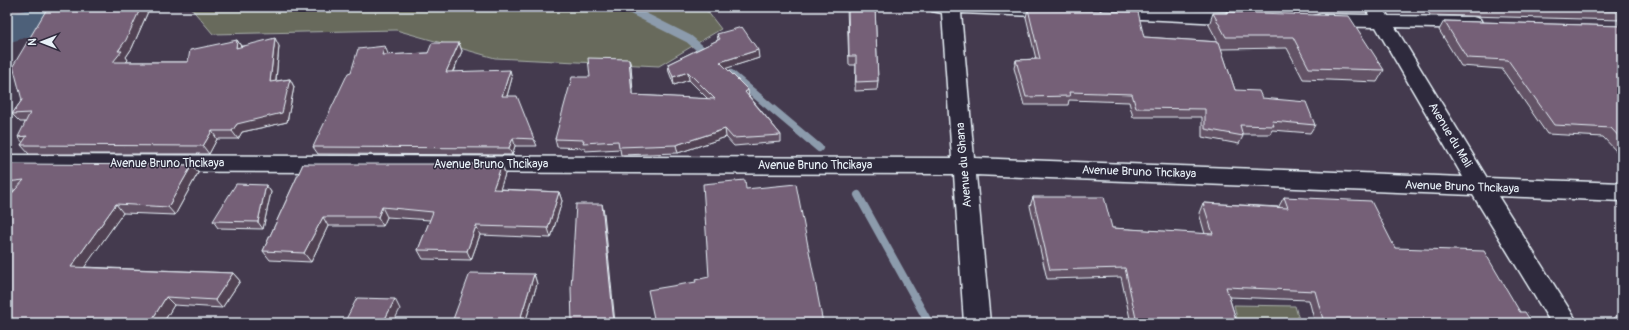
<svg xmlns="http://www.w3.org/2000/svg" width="1629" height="330" font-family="Pangolin,sans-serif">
	<rect width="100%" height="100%" fill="#443a4e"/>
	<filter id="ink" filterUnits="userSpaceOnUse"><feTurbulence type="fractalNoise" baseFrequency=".025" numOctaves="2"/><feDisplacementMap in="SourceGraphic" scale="8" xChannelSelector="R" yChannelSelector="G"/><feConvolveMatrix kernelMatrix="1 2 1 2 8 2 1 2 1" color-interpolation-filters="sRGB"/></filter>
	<g filter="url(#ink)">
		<g fill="#686b5c" stroke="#a8aeaa">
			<polygon points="190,7 704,7 721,29 659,66 495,58 396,30 213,34"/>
			<polygon points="1234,305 1295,306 1300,323 1238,323"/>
		</g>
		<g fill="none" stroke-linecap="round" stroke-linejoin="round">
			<g stroke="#8c9bac" stroke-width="8">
				<polyline points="625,7 689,39 708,55"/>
				<polyline points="731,74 819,148"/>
				<polyline points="858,195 929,323"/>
			</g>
			<polygon fill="#4e6179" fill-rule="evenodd" points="37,7 107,7 101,16 7,43 7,15"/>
			<g stroke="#e8f1f8" stroke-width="3">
				<g id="street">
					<polygon points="929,7 1064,7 1066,11 1064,15 1057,17 961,13 974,158 1463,177 1376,27 1321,26 1314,24 1312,20 1314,16 1321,14 1369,15 1367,11 1369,7 1383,7 1388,16 1473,17 1480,19 1482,23 1480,27 1473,29 1395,27 1487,178 1622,183 1622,201 1498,196 1578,323 1551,323 1473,195 976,175 990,323 964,323 954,174 7,171 7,155 952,158 942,13 932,11"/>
					<polygon points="1109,7 1241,12 1248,14 1250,18 1248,22 1241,24 1102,17 1100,13 1102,9"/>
				</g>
			</g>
			<use href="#street" fill="#2f2a3d" fill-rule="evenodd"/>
		</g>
		<g fill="#645366" stroke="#e8f1f8">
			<polygon points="48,7 150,7 132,48 126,57 128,60 126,62 188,62 237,40 241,46 279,46 276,81 290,79 294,87 287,122 242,132 238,139 217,139 209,154 29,154 21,145 23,142 25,122 20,122 12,114 22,100"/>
			<polygon points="847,7 875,7 878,81 877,90 855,91 856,65 849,65"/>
			<polygon points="1213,7 1300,7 1298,11 1214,9"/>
			<polygon points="1425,7 1622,7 1622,20 1430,15"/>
			<polygon points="1028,9 1144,37 1218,42 1209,25 1213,13 1226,13 1226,12 1384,70 1377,82 1303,79 1287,48 1221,49 1235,90 1262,98 1315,125 1310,133 1272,130 1270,134 1243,134 1243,136 1239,144 1202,137 1202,117 1133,117 1129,102 1069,100 1068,105 1024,105 1014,68 1016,60 1036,59 1026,17"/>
			<polygon points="1444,21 1622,26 1622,152 1618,153 1603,137 1547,134 1502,69 1461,66 1439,30"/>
			<polygon points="717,34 759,58 726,68 749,96 781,135 781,142 734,146 726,137 678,153 621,155 620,149 585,151 585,148 557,147 555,139 590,77 629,59 631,67 633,95 708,99 689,80 674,85 669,72 668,64 718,40"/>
			<polygon points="459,43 462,51 453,72 512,78 507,96 534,139 537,146 515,146 512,155 318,154 313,147 388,54 387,55 428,53"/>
			<polygon points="303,164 505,174 500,189 559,192 562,201 551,238 480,235 471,260 423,259 418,250 430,220 387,217 383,226 328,226 311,262 270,260 263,251"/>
			<polygon points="192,165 198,173 175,215 123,213 84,267 233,273 240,281 222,308 174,305 163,323 7,323 7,199 15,190 7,191 7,167"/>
			<polygon points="266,185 271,192 263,229 218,228 213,221"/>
			<polygon points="1033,197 1112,228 1205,234 1199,213 1203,203 1279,207 1279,206 1284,197 1395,248 1520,312 1532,323 1315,323 1309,300 1229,297 1237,323 1131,323 1121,277 1047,279 1030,206"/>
			<polygon points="534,274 537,284 525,323 453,323 452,322"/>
			<polygon points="1622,311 1622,323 1613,323 1612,320"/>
		</g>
		<g fill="#514353" stroke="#e8f1f8">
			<polygon points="141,7 150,7 132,48 126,57 128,60 119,70 113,62"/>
			<polygon points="275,38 279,46 275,90 270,82"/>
			<polygon points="237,40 242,48 236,48"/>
			<polygon points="459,43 462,51 449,79 446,72"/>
			<polygon points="385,46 388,54 385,63 382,55"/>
			<polygon points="758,50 759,58 721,70 720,62"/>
			<polygon points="629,59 631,67 634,103 632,95"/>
			<polygon points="510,70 512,78 505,103 502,96"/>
			<polygon points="688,72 689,80 674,85 673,77"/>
			<polygon points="290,79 294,87 287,122 242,132 238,139 232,131 237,124"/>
			<polygon points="748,90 749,98 745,92"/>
			<polygon points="725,129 726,137 678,153 676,145"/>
			<polygon points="212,131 217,139 209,154 203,146"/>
			<polygon points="27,136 25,145 18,137"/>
			<polygon points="513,138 515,146 512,155 509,148"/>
			<polygon points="502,164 505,174 497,199 493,189"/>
			<polygon points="192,165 198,173 175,215 168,207"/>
			<polygon points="266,185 271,192 263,229 258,222"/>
			<polygon points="559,192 562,201 551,238 548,228"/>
			<polygon points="116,204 123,213 79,275 71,267"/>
			<polygon points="602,204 604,213 615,323 614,323"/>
			<polygon points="382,207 387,217 383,226 378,217"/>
			<polygon points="323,217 328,226 311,262 304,253"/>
			<polygon points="476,226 480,235 471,260 467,251"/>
			<polygon points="233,273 240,281 222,308 215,300"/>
			<polygon points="534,274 537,284 525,323 519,323"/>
			<polygon points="166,297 174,305 163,323 150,323"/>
			<polygon points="395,299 400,309 393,323 383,323"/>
		</g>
		<g fill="#746077" stroke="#e8f1f8">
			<polygon points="48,7 141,7 126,40 118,51 122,51 113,62 188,62 190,50 237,40 236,48 275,38 270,82 290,79 282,113 237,124 232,131 212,131 203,146 21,145 27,136 18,137 30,113 12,114 22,100 13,66"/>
			<polygon points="848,7 875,7 878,81 856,82 856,56 849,56"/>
			<polygon points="1444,7 1622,7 1622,11"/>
			<polygon points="1028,9 1138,12 1144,37 1219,42 1235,90 1259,91 1262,98 1306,102 1315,125 1272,121 1274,126 1240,125 1243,136 1205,129 1205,109 1136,108 1132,94 1069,92 1070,96 1026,97 1016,60 1040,59"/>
			<polygon points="1226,12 1349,16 1384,70 1309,68 1293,37 1226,37 1213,13 1227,13"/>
			<polygon points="1444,21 1622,26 1622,140 1611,128 1554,125 1508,60 1467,58"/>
			<polygon points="742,27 758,50 720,62 748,90 745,92 781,135 733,138 725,129 676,145 619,147 618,141 583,143 584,140 555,139 572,77 590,77 588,58 629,59 632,95 715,99 688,72 673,77 668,64 720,39 717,34"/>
			<polygon points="432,43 459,43 446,72 510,70 502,96 517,96 534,139 513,138 509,148 313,147 348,73 351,72 358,49 385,46 382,55 428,53"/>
			<polygon points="9,164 192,165 168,207 116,204 71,267 233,273 215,300 166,297 150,323 33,323 35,320 7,321 7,199 24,180 7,182 7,167"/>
			<polygon points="303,164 502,164 493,189 559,192 548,228 476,226 467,251 418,250 433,212 382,207 378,217 323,217 304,253 263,251"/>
			<polygon points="745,180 746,189 796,184 823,323 655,323 648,290 696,282 695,280 709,277 703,184"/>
			<polygon points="236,184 266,185 258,222 213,221"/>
			<polygon points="1033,197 1104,197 1112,228 1213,234 1203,203 1288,208 1284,197 1371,201 1395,248 1484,251 1520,312 1525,312 1532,323 1324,323 1315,291 1226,287 1237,323 1137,323 1125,268 1050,270"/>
			<polygon points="576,204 602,204 614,323 572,323 571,289"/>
			<polygon points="470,273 534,274 519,323 452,322"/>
			<polygon points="357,298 395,299 383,323 344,323"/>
			<polygon points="1038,321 1048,323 1038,323"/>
		</g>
	</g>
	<g text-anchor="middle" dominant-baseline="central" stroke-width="3" stroke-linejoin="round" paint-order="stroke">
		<g font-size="12" fill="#e8f1f8" stroke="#2f2a3d">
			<text transform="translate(1450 135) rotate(59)">Avenue du Mali</text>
			<text x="167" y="163">Avenue Bruno Thcikaya</text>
			<text x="491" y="164">Avenue Bruno Thcikaya</text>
			<text x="815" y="165">Avenue Bruno Thcikaya</text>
			<text transform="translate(964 165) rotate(-95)">Avenue du Ghana</text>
			<text transform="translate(1139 172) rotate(2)">Avenue Bruno Thcikaya</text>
			<text transform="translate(1462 187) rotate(2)">Avenue Bruno Thcikaya</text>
		</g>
	</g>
	<rect width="1629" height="330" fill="none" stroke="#2f2a3d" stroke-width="24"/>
	<rect x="12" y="12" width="1605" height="306" fill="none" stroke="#e8f1f8" stroke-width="1.5" filter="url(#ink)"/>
	<g transform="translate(42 42) rotate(270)" stroke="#2f2a3d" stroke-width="3" paint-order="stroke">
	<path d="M0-3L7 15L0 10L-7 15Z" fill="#e8f1f8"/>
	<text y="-6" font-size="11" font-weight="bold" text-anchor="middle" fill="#e8f1f8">N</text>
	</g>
</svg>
